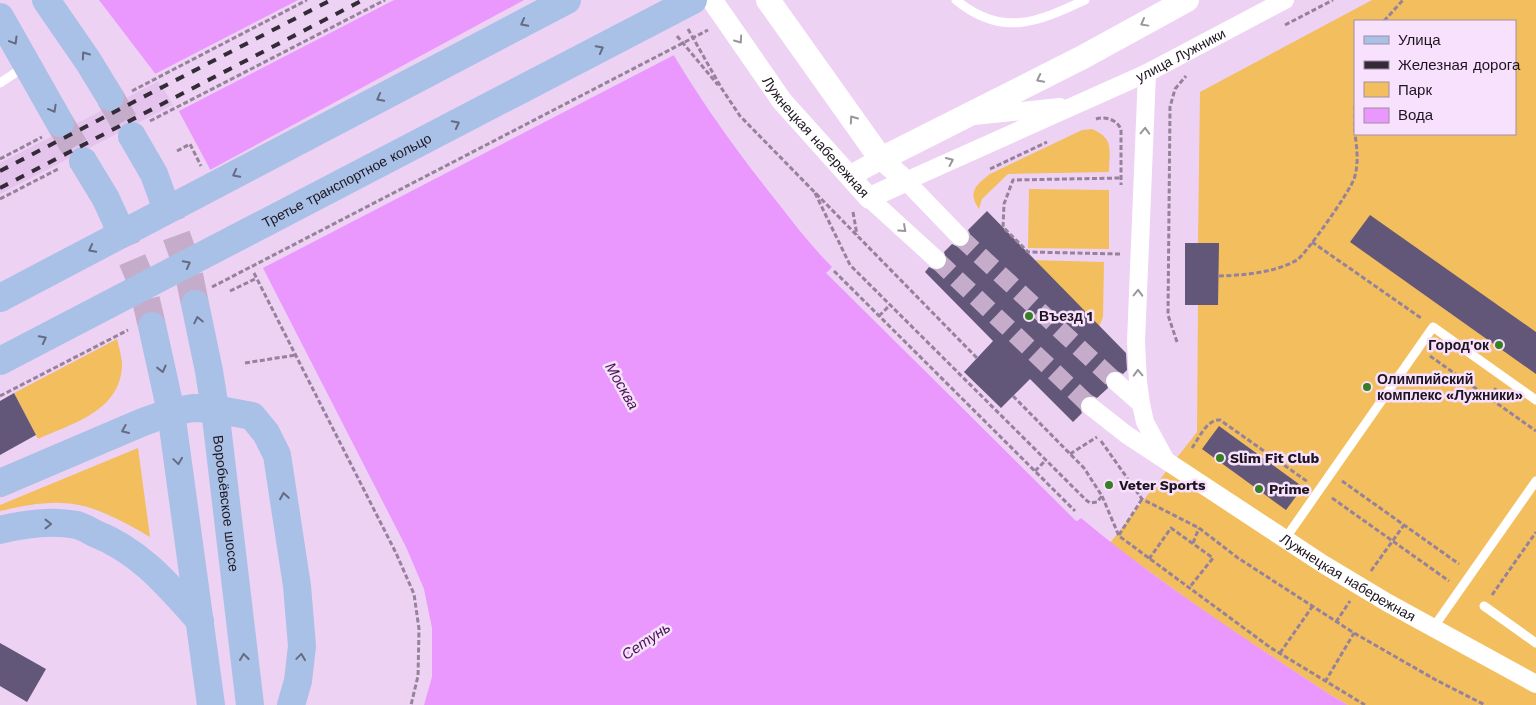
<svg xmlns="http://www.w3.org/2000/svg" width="1536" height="705" font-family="'Work Sans',sans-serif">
	<rect width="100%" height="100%" fill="#edd2f4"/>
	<polygon fill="#e4c4ec" points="316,0 376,0 0,194 0,163"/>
	<g fill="#f3be5e" fill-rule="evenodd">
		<path d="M1372,0h164v705h-188l-19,-11 -114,-75 -105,-76 87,-111 1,-127h-13v-62h13l2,-151zM1355,21h160v113h-160z"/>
		<path d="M1092,129c23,10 17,21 17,43l-101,2 -26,25 -3,10c-12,-17 -3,-24 11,-35l92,-44z"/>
		<polygon points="1029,189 1109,190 1109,249 1028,248"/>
		<polygon points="1029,260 1104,262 1103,317 1099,327"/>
		<path d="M117,339c2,8 4,16 5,23 1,48 -48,61 -84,77l-24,-46z"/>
		<path d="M138,448l12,89c-26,-15 -58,-34 -89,-34 -21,-1 -41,4 -61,8v-6z"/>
	</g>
	<path fill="#ea98fd" d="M99,0h529l28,48 10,-6c33,57 71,110 112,161 17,22 34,44 54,64l-5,6 249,248 5,-3c78,65 163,120 248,176l19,11h-924l8,-28v-49l-8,-39 -18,-42 -143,-279 -96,-179z"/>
	<g fill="#edd2f4">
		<polygon points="298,0 394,0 177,112 165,91 153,75"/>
		<polygon points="524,0 631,0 657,45 668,40 676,54 261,269 208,171"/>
		<polygon points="834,266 834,269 830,273 1077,518 1082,516 1081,518 1077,521 826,273"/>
	</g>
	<g fill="#625778">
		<polygon points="987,211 1126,353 1127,370 1123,374 1117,371 1107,374 1105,379 1108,388 1097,398 1091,395 1082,399 1079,405 1082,413 1073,422 1030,379 1001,408 964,372 993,341 925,272 929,267 935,270 944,267 947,262 944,252 952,244 958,247 967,245 970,239 970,234 968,230"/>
		<polygon points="1370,215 1536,332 1536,374 1350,242"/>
		<polygon points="1185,243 1219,243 1218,305 1185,305"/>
		<polygon points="14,393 36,435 0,455 0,401"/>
		<polygon points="1219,426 1303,487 1286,510 1202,449"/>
		<polygon points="0,643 46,669 27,702 0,686"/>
	</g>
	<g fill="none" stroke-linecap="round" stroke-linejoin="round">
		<g stroke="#c4acca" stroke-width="18" stroke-dasharray="18 9" stroke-linecap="butt">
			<polyline points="960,237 1115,381"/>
			<polyline points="937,260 1090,406"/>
		</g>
		<g stroke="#c4acca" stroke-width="28" stroke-dasharray="28 14" stroke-linecap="butt">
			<polyline points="110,97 132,136"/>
			<polyline points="60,123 83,161"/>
			<polyline points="162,196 187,265 195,304"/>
			<polyline points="116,221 142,283 152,326"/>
		</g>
		<g stroke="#96829b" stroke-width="3" stroke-dasharray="5 2.5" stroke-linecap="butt">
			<polyline points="1384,21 1403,0"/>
			<polyline points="1285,25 1333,0"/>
			<polyline points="688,29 722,89 740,116 977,358"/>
			<polyline points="677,36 718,85"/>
			<polyline points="132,91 307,0"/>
			<polyline points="1355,106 1355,131"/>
			<path d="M1096,119c10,-3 22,1 25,11v55"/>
			<polyline points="150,121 385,0"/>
			<polyline points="177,151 190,144 201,166"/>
			<polyline points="0,159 42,137"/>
			<polyline points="990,169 1047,142"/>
			<polyline points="815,193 850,265 1086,500 1090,503 1097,502 1102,496 1084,468 1013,396"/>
			<polyline points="0,199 60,168"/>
			<polyline points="853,212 857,235"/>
			<polyline points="1312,242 1421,318"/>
			<polyline points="1120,254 1028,252 1003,227 1004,204 1013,180 1121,178"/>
			<polyline points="834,271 1075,511"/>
			<polyline points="254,273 396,553 414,594 419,629 418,676 411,705"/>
			<path d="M1219,276c25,-1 55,-3 78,-16 9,-6 53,-69 57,-81 5,-15 3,-30 1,-45"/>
			<polyline points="212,287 708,30"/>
			<polyline points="230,291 257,278"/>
			<polyline points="879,316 890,305"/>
			<polyline points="1177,342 1168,315 1170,107 1175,89 1186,76"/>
			<polyline points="1430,356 1536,431"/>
			<polyline points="245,363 296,355"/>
			<polyline points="0,396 128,330"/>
			<polyline points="1490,398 1496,388"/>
			<polyline points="1101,441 1142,499 1199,528 1238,558 1354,633 1436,680 1485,705"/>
			<path d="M1192,448c7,-10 15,-29 28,-28l88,62"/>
			<polyline points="1070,454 1097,437"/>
			<polyline points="1035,471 1046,460"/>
			<polyline points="1342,481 1459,564"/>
			<polyline points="1102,496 1119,536 1271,648 1365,705"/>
			<polyline points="1332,498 1449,581"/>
			<polyline points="1119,535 1142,499"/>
			<polyline points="1193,543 1199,528"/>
			<polyline points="1149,559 1171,528 1213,558 1189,588"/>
			<polyline points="1371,571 1404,525"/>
			<polyline points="1492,595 1536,532"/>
			<polyline points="1336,622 1350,601"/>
			<polyline points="1280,653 1312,607"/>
			<polyline points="1325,682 1354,633"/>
		</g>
		<g stroke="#fff" stroke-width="9">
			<path d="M956,0c46,38 82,22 129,0"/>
			<polyline points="0,83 24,67"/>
			<polyline points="1285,539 1433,327 1536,400"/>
			<polyline points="1484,606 1536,643"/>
			<polyline points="1433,628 1536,481"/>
		</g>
		<g stroke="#fff" stroke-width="18">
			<polyline points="1147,73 1136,342 1138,382 1141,404 1145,422 1164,457"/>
			<polyline points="974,116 1060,107"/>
			<polyline points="869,198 937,260"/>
			<path id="s1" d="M960,237l-54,-56 241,-108 138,-73"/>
			<polyline points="1115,381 1141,404"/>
			<path id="s2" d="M1090,406l37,29 196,129 65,39 148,81"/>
		</g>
		<path stroke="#fff" stroke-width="21" id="s3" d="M712,0l70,101 87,97 37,-17 -25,-22 -31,17"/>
		<polyline stroke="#fff" stroke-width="24" points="768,0 881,159 1083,57 1187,0"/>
		<g stroke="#a9c1e6" stroke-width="28">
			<polyline points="46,0 88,61 110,97"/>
			<polyline points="0,17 60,123"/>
			<polyline points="132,136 154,174 162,196"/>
			<polyline points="83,161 106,199 116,221"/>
			<polyline points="0,298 567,0"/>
			<path id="s4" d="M195,304l14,67 6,38 35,296"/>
			<polyline points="152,326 171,412 211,705"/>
			<path id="s5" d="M0,361l693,-361"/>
			<polyline points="0,483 143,422 171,412 193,408 215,409 252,416 266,433 277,455 297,586 302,646 298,681 291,705"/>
			<path d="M0,530c24,-6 52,-10 77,-5 6,2 12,5 17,8 46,18 74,52 106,88"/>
		</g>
		<g stroke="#352a37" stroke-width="4" stroke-dasharray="9 9" stroke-linecap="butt">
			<polyline points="0,171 331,0"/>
			<polyline points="0,188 363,0"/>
		</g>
	</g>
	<defs><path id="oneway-chevron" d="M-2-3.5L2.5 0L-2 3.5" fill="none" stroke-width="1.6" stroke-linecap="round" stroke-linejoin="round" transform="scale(1.25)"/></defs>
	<g stroke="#646b83">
		<use href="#oneway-chevron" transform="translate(524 23) rotate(152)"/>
		<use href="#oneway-chevron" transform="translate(14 41) rotate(59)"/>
		<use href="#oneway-chevron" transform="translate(600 49) rotate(-28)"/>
		<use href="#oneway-chevron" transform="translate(85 55) rotate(-125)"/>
		<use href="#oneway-chevron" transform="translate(380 98) rotate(152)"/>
		<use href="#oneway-chevron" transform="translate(53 109) rotate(61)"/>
		<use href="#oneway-chevron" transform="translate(456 124) rotate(-28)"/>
		<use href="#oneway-chevron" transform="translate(236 174) rotate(152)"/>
		<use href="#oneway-chevron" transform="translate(92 249) rotate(152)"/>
		<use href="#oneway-chevron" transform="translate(187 264) rotate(-28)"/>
		<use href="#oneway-chevron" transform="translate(198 320) rotate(-102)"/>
		<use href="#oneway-chevron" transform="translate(43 339) rotate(-28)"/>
		<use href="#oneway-chevron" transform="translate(162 369) rotate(76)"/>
		<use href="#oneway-chevron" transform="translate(125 430) rotate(157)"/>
		<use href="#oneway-chevron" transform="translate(178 461) rotate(82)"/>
		<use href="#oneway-chevron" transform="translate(284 496) rotate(-99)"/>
		<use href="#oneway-chevron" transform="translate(48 524)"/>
		<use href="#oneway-chevron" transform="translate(244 657) rotate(-97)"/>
		<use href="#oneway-chevron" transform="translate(301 657) rotate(-82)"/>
	</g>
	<g stroke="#9a969b">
		<use href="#oneway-chevron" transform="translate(1144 23) rotate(151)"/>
		<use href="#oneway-chevron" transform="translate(739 40) rotate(55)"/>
		<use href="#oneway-chevron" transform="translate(1040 79) rotate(153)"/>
		<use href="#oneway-chevron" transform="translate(853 119) rotate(-125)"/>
		<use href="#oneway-chevron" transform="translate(1145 131) rotate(-88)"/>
		<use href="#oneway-chevron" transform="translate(950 161) rotate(-24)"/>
		<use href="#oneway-chevron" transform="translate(903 229) rotate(42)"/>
		<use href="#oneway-chevron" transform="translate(1138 293) rotate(-88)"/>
		<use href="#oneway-chevron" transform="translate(1138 373) rotate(-92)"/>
	</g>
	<g fill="#377f25" stroke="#f7e1fc" stroke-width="2">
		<circle cx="1029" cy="316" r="5"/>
		<circle cx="1499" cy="345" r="5"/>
		<circle cx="1367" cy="387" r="5"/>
		<circle cx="1220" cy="458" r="5"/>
		<circle cx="1109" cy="485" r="5"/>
		<circle cx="1259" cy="489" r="5"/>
	</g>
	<g text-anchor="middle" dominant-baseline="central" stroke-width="5" stroke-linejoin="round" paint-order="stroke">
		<g font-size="14" fill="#1e1520" stroke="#f7e1fc">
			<text stroke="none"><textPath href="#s1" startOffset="380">улица Лужники</textPath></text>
			<text stroke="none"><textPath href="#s3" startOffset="172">Лужнецкая набережная</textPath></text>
			<text stroke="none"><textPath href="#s5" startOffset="391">Третье транспортное кольцо</textPath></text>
			<text stroke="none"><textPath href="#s4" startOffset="202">Воробьёвское шоссе</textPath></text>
			<text stroke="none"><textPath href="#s2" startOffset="310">Лужнецкая набережная</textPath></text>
		</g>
		<g font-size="14" font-weight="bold" fill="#1e1520" stroke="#f7e1fc" text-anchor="start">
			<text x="1039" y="316">Въезд 1</text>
			<text x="1489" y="345" text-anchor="end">Город'ок</text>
			<text x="1377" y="379">Олимпийский<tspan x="1377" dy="16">комплекс «Лужники»</tspan></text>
			<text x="1230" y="458">Slim Fit Club</text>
			<text x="1119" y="485">Veter Sports</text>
			<text x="1269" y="489">Prime</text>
		</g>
		<g font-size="15" font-style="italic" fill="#471452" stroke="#f7e1fc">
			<text transform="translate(622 386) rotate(60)">Москва</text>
			<text transform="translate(646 641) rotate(-34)">Сетунь</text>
		</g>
	</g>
	<rect x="1354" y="20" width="162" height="115" fill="#f7e1fc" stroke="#a08fa4"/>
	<rect x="1364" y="36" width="25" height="8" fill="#a9c1e6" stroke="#a08fa4"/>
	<text x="1398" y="45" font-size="15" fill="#1e1520">Улица</text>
	<rect x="1364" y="61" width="25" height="8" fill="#352a37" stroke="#a08fa4"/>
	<text x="1398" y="70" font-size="15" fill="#1e1520">Железная дорога</text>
	<rect x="1364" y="82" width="25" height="15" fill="#f3be5e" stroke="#a08fa4"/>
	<text x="1398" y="95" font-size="15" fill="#1e1520">Парк</text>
	<rect x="1364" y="108" width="25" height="15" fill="#ea98fd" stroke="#a08fa4"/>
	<text x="1398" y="120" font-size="15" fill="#1e1520">Вода</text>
</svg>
